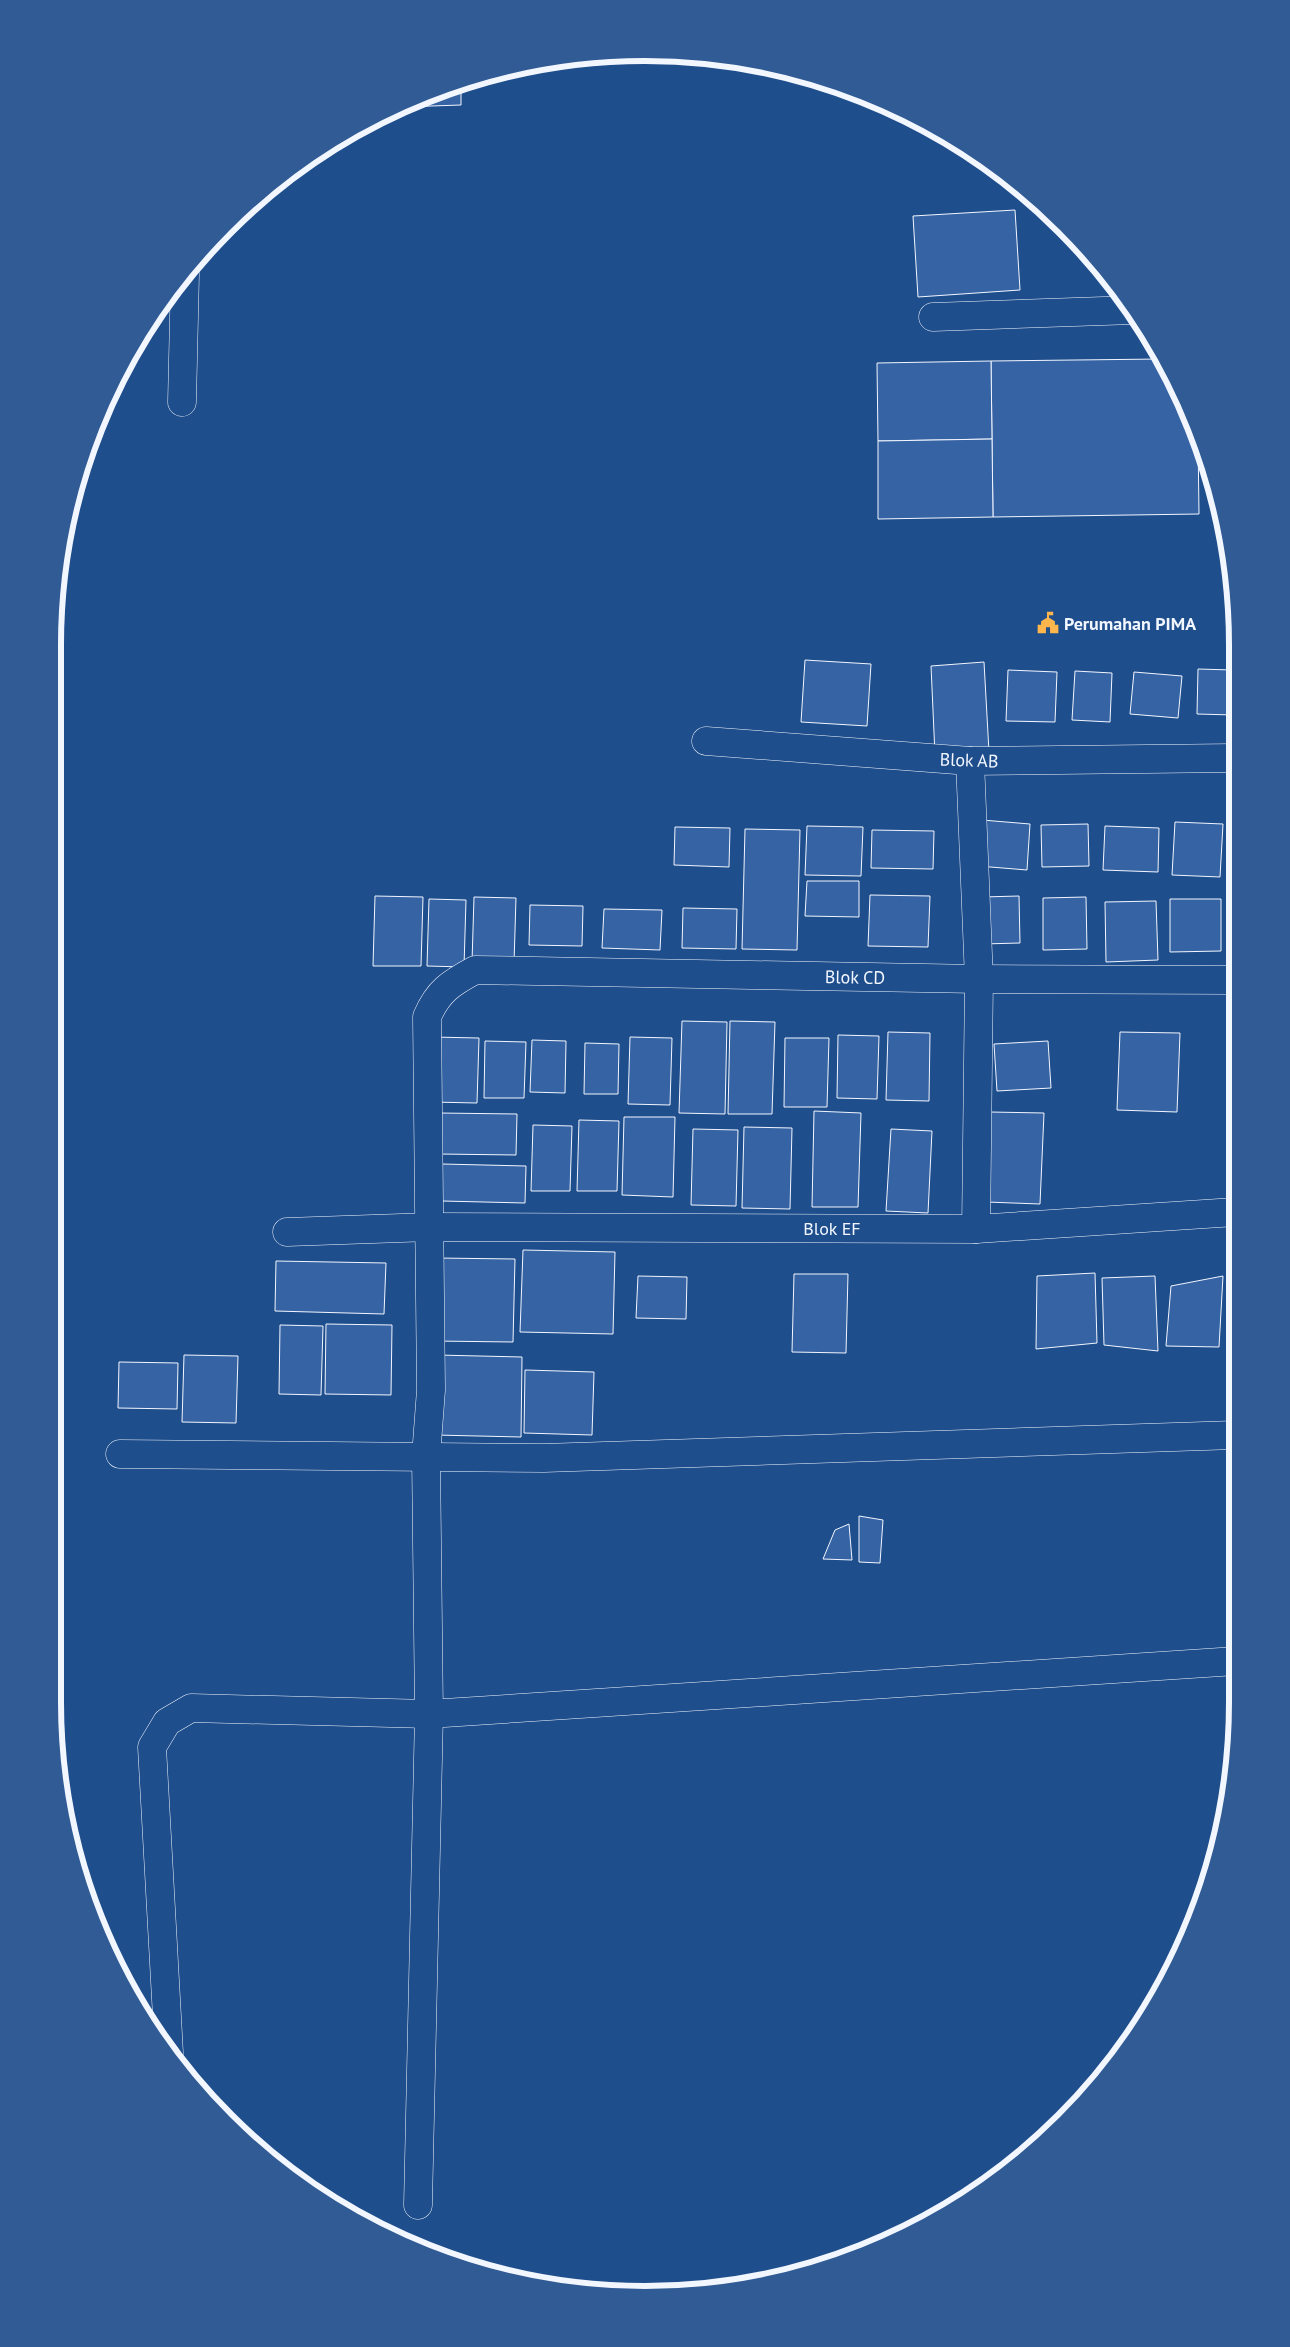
<svg xmlns="http://www.w3.org/2000/svg" width="1290" height="2347" font-family="'PT Sans',sans-serif">
	<rect width="100%" height="100%" fill="#1f4e8c"/>
	<g fill="#3563a3" stroke="#f2f6ff">
		<polygon points="461,84 461,105 402,107"/>
		<polygon points="1015,210 1020,290 918,297 913,216"/>
		<polygon points="1160,359 1193,419 1198,438 1199,514 993,517 991,361"/>
		<polygon points="991,361 992,439 878,441 877,363"/>
		<polygon points="992,439 993,517 878,519 878,441"/>
		<polygon points="805,660 871,664 867,726 801,722"/>
		<polygon points="984,662 989,752 935,755 931,666"/>
		<polygon points="1198,669 1233,670 1233,715 1197,714"/>
		<polygon points="1008,670 1057,672 1055,722 1006,721"/>
		<polygon points="1075,671 1112,673 1110,722 1072,720"/>
		<polygon points="1134,672 1182,676 1178,718 1130,714"/>
		<polygon points="982,820 1030,824 1027,870 978,866"/>
		<polygon points="1175,822 1223,824 1220,877 1172,875"/>
		<polygon points="1088,824 1089,866 1042,867 1041,825"/>
		<polygon points="807,826 863,827 861,876 805,875"/>
		<polygon points="1105,826 1159,828 1158,872 1103,870"/>
		<polygon points="675,827 730,828 729,867 674,865"/>
		<polygon points="745,829 800,830 797,950 742,949"/>
		<polygon points="872,830 934,831 933,869 871,868"/>
		<polygon points="807,881 859,881 859,917 805,916"/>
		<polygon points="870,895 930,896 928,947 868,946"/>
		<polygon points="375,896 423,897 421,966 373,966"/>
		<polygon points="1019,896 1020,943 983,944 982,897"/>
		<polygon points="474,897 516,898 514,963 472,962"/>
		<polygon points="1086,897 1087,949 1043,950 1043,898"/>
		<polygon points="429,899 466,900 464,967 427,966"/>
		<polygon points="1170,899 1221,899 1221,951 1170,952"/>
		<polygon points="1156,901 1158,960 1106,962 1105,902"/>
		<polygon points="530,905 583,906 582,946 529,945"/>
		<polygon points="683,908 737,909 736,949 682,948"/>
		<polygon points="604,909 662,910 660,950 602,948"/>
		<polygon points="1234,910 1234,965 1232,965"/>
		<polygon points="682,1021 727,1022 725,1114 679,1113"/>
		<polygon points="730,1021 775,1022 772,1114 728,1114"/>
		<polygon points="888,1032 930,1033 929,1101 886,1100"/>
		<polygon points="1120,1032 1180,1033 1177,1112 1117,1110"/>
		<polygon points="838,1035 879,1036 877,1099 837,1098"/>
		<polygon points="432,1037 479,1038 477,1103 431,1102"/>
		<polygon points="630,1037 672,1038 670,1105 628,1104"/>
		<polygon points="785,1038 829,1038 827,1107 784,1107"/>
		<polygon points="532,1040 566,1041 565,1093 530,1092"/>
		<polygon points="485,1041 526,1042 524,1098 484,1098"/>
		<polygon points="1048,1041 1051,1088 997,1091 994,1044"/>
		<polygon points="585,1043 619,1044 618,1094 584,1094"/>
		<polygon points="814,1111 861,1113 858,1207 812,1207"/>
		<polygon points="990,1112 1044,1113 1040,1204 986,1202"/>
		<polygon points="439,1113 517,1114 516,1155 438,1154"/>
		<polygon points="624,1117 675,1117 673,1197 622,1195"/>
		<polygon points="579,1120 619,1121 617,1191 577,1191"/>
		<polygon points="533,1125 572,1126 570,1191 531,1191"/>
		<polygon points="744,1127 792,1128 790,1209 742,1208"/>
		<polygon points="693,1129 738,1130 736,1206 691,1205"/>
		<polygon points="891,1129 932,1131 928,1213 886,1211"/>
		<polygon points="442,1164 526,1166 525,1203 442,1201"/>
		<polygon points="523,1250 615,1252 613,1334 520,1332"/>
		<polygon points="436,1258 515,1259 513,1342 434,1341"/>
		<polygon points="276,1261 386,1263 384,1314 275,1311"/>
		<polygon points="1095,1273 1097,1343 1036,1349 1037,1276"/>
		<polygon points="794,1274 848,1274 846,1353 792,1352"/>
		<polygon points="638,1276 687,1277 686,1319 636,1318"/>
		<polygon points="1155,1276 1158,1351 1104,1345 1102,1278"/>
		<polygon points="1223,1276 1219,1347 1166,1346 1171,1286"/>
		<polygon points="326,1324 392,1325 391,1395 325,1394"/>
		<polygon points="280,1325 323,1326 321,1395 279,1394"/>
		<polygon points="184,1355 238,1356 236,1423 182,1422"/>
		<polygon points="437,1355 522,1357 521,1437 435,1435"/>
		<polygon points="119,1362 178,1363 177,1409 118,1408"/>
		<polygon points="525,1370 594,1372 592,1435 524,1433"/>
		<polygon points="859,1516 883,1520 880,1563 859,1562"/>
		<polygon points="849,1524 852,1560 823,1559 835,1530"/>
	</g>
	<g fill="none" stroke-linecap="round" stroke-linejoin="round">
		<g stroke="#f2f6ff" stroke-width="29">
			<g id="minor">
				<polyline points="933,317 1133,310"/>
				<polyline points="182,402 185,274"/>
				<polyline points="706,741 970,761 1233,758"/>
				<polyline points="970,761 979,979 976,1229"/>
				<polyline points="287,1232 430,1227 976,1229 1235,1212"/>
				<polyline points="120,1454 544,1458 1235,1435"/>
				<polyline points="169,2053 152,1747 167,1722 191,1708 429,1714 1236,1661"/>
				<path d="M418,2205l11,-491 -3,-258 5,-66 -4,-373c11,-26 24,-34 48,-47l504,9 255,1"/>
			</g>
		</g>
		<use href="#minor" stroke="#1f4e8c" stroke-width="28"/>
	</g>
	<defs>
		<g id="civic-bare" transform="scale(1.725)"><path d="M-.6-6.5H3V-4.5H.6V-3L4-1V1h2V6H-6V1h2V-1L-.6-3ZM-1.2 2.5V6h2.4V2.5Z" fill="#ffb74d" stroke="#1f4e8c" stroke-width="2.5" paint-order="stroke"/></g>
	</defs>
	<g fill-rule="evenodd">
		<use href="#civic-bare" x="1048" y="623"/>
	</g>
	<g text-anchor="middle" dominant-baseline="central" stroke-width="4" stroke-linejoin="round" paint-order="stroke">
		<g font-size="18" font-weight="bold" fill="#f2f6ff" stroke="#1f4e8c" text-anchor="start">
			<text x="1064" y="623">Perumahan PIMA</text>
		</g>
		<g font-size="18" fill="#f2f6ff" stroke="#1f4e8c">
			<text transform="translate(969 760) rotate(2)">Blok AB</text>
			<text transform="translate(855 977) rotate(1)">Blok CD</text>
			<text x="832" y="1228">Blok EF</text>
		</g>
	</g>
	<path d="M0 0H1290V2347H0ZM645 61H645A584 584 0 0 1 1229 645V1702A584 584 0 0 1 645 2286H645A584 584 0 0 1 61 1702V645A584 584 0 0 1 645 61Z" fill="#305b95" fill-rule="evenodd"/>
	<path fill="none" stroke="#f2f6ff" stroke-width="6" d="M645 61H645A584 584 0 0 1 1229 645V1702A584 584 0 0 1 645 2286H645A584 584 0 0 1 61 1702V645A584 584 0 0 1 645 61Z"/>
</svg>
